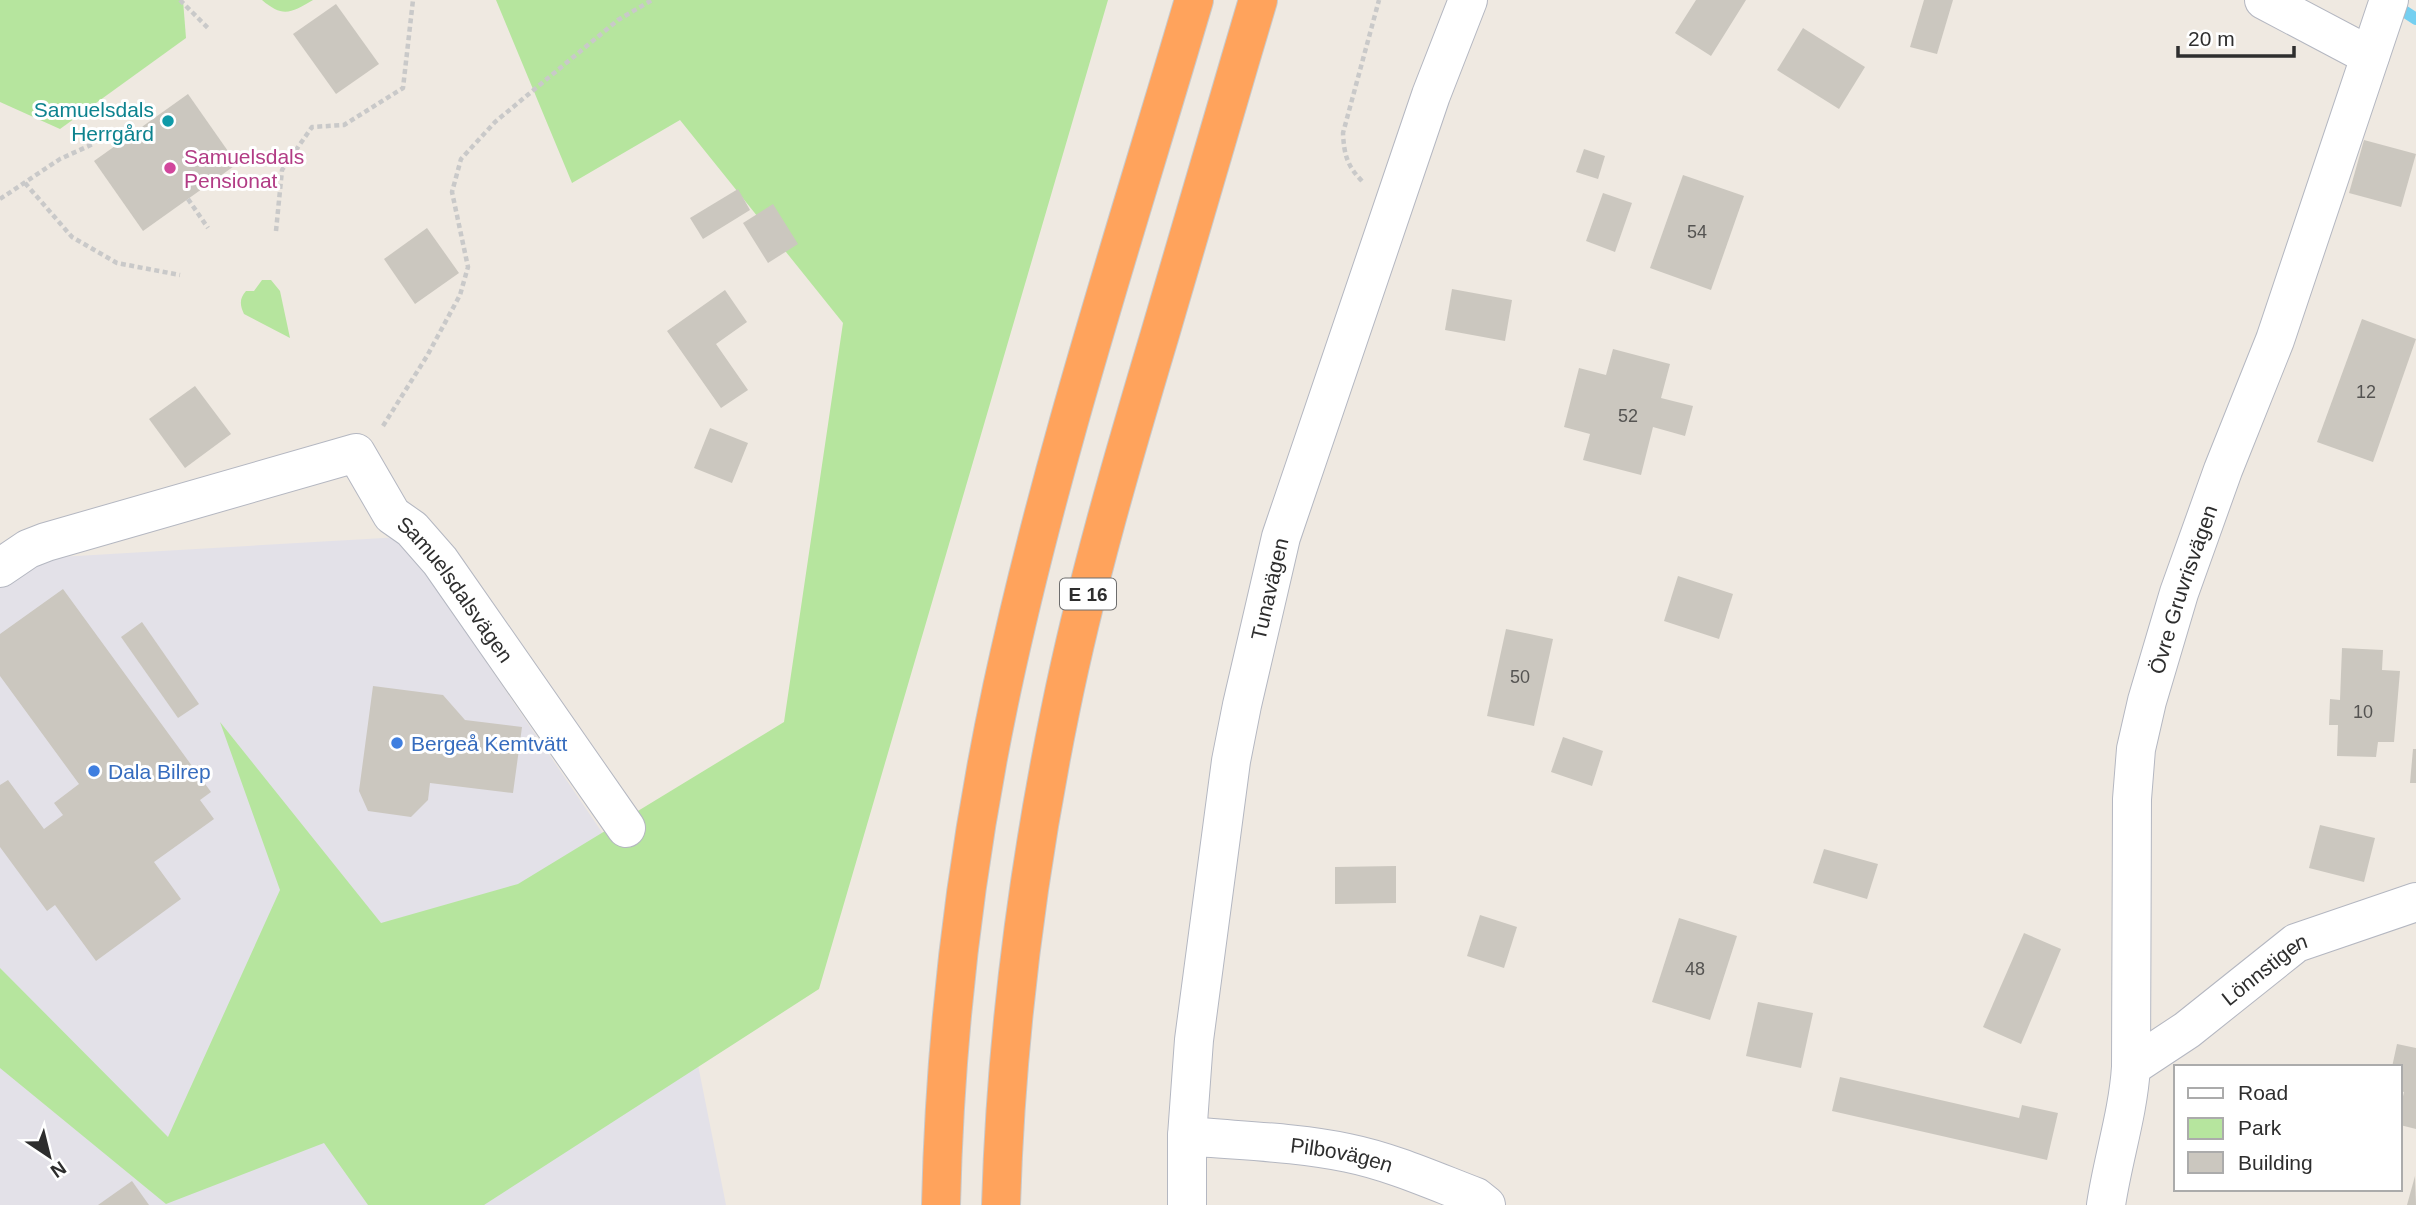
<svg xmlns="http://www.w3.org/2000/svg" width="2416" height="1205" font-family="Helvetica,sans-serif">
	<rect width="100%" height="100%" fill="#efe9e1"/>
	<polygon fill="#e3e1e8" points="401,537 672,935 726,1205 0,1205 0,588 42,558"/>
	<g fill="#b6e59e">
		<polygon points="0,0 183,0 186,38 60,129 0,102"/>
		<path d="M262,0h51c-22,13 -30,18 -51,0z"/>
		<polygon points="496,0 1108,0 819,989 484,1205 368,1205 324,1143 166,1204 0,1068 0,968 168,1137 280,890 220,722 381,923 518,884 784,722 843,323 680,120 572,183"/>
		<path d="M262,280h9l9,11 10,47 -46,-24c-4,-9 -5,-15 2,-23h8z"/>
	</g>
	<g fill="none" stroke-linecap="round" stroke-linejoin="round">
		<polyline stroke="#75cff0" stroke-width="12" points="2393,4 2416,19"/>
	</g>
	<g fill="#cbc7bf">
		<polygon points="1696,0 1746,0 1711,56 1675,33"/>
		<polygon points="1924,0 1953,0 1937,54 1910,47"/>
		<polygon points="336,4 379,64 336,94 293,34"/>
		<polygon points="1803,28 1865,67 1839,109 1777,70"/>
		<polygon points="188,94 237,164 143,231 94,161"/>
		<polygon points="2364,140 2416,154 2401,207 2349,193"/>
		<polygon points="1584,149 1605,156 1598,179 1576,172"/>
		<polygon points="1683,175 1744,196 1711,290 1650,268"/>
		<polygon points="738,189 750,210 703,239 690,218"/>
		<polygon points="1603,193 1632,203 1615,252 1586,241"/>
		<polygon points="773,204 798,244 768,263 743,223"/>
		<polygon points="427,228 459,273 415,304 384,259"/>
		<polygon points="1452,289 1512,300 1505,341 1445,330"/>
		<polygon points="725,290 747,322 716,344 748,390 721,408 667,331"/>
		<polygon points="2362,319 2416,339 2373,462 2317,442"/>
		<polygon points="1613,349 1670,364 1661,398 1693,406 1685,436 1653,427 1641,475 1583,460 1590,434 1564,427 1579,368 1606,375"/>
		<polygon points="195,386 231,434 185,468 149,419"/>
		<polygon points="710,428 748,443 732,483 694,468"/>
		<polygon points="1678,576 1733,594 1719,639 1664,621"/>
		<polygon points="63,589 211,792 200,800 214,819 154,862 181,899 96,961 55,905 47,911 0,847 0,785 8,780 44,829 63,815 54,803 79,784 0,676 0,634"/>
		<polygon points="142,622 199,704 178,718 121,637"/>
		<polygon points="1506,629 1553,639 1534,726 1487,716"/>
		<polygon points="2342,648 2383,650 2382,670 2400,671 2394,742 2378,742 2376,757 2337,756 2338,725 2329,725 2330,699 2340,700"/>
		<polygon points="373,686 443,695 465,720 522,727 513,793 430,783 428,800 411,817 368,811 359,791"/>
		<polygon points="1563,737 1603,751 1592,786 1551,772"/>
		<polygon points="2413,749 2416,749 2416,783 2410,783"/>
		<polygon points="2320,825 2375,838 2364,882 2309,868"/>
		<polygon points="1824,849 1878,864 1867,899 1813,883"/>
		<polygon points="1396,866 1396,903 1335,904 1335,867"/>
		<polygon points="1480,915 1517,927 1504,968 1467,956"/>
		<polygon points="1679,918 1737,936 1710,1020 1652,1002"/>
		<polygon points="2024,933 2061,949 2021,1044 1983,1027"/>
		<polygon points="1758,1002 1813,1013 1801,1068 1746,1056"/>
		<polygon points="2397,1044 2416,1048 2416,1129 2400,1125 2400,1109 2404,1092 2400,1091 2400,1067 2392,1067"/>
		<polygon points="1840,1077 2019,1118 2022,1105 2058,1113 2047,1160 1832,1111"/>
		<polygon points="2415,1176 2416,1205 2407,1205"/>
		<polygon points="132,1181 149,1205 98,1205"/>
	</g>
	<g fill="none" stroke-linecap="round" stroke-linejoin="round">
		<g stroke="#b4b7c1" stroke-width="40">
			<g id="minor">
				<polyline points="2264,0 2370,56"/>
				<path id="s1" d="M0,568l28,-19 18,-7 310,-89 36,62 20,14 28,32 186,267"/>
				<path id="s2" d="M2131,1067l56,-37 109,-87 120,-41"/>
				<path id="s3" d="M1187,1136c54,5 109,6 161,17 44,9 86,28 128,44l10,8"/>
				<path id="s4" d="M1187,1205v-69l7,-96 37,-279 11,-56 39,-168 150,-442 37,-95"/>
				<path id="s5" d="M2106,1205c7,-47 22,-91 25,-138l1,-268 4,-50 11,-48 32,-108 44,-123 52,-130 114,-340"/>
			</g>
		</g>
		<g stroke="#c9c9c9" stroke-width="40">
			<g id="highway">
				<path d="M941,1205c4,-173 25,-348 61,-517 50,-233 125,-460 192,-688"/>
				<path d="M1001,1205c5,-166 26,-331 59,-493 26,-128 63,-254 100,-378 33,-112 65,-223 98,-334"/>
			</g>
		</g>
		<g stroke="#c9c9c9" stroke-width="4.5" stroke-dasharray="5 3.5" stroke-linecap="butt">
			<polyline points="180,0 208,28"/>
			<path d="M1362,181c-15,-15 -18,-27 -19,-48l36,-133"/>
			<polyline points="25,183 72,237 117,263 180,275"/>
			<polyline points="0,199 60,159 93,144"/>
			<polyline points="188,199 208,228"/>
			<polyline points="276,231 282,170 312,127 344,125 403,88 413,0"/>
			<polyline points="383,426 427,356 460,295 468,267 452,192 461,159 495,122 618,20 652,0"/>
		</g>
		<use href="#minor" stroke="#fff" stroke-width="38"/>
		<use href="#highway" stroke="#ffa35c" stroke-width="38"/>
	</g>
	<circle fill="#0f9aa8" stroke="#fff" stroke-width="2.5" cx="168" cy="121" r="7"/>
	<circle fill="#d1479c" stroke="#fff" stroke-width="2.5" cx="170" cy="168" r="7"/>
	<g fill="#3f7fe0" stroke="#fff" stroke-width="2.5">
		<circle cx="397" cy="743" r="7"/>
		<circle cx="94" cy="771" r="7"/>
	</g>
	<g text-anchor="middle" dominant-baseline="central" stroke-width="6" stroke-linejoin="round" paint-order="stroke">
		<g font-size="18" fill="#555452">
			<text x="1697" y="232">54</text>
			<text x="2366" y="392">12</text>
			<text x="1628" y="416">52</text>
			<text x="1520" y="677">50</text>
			<text x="2363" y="712">10</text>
			<text x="1695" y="969">48</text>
		</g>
		<rect fill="#fff" stroke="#6d6d6d" stroke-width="2" x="1060" y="578.5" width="56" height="31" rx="5"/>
		<g font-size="19" font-weight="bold" fill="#2e2e2e">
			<text x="1088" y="594">E 16</text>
		</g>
		<g font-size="21" fill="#0d838f" stroke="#fff" text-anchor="end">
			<text x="154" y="109">Samuelsdals<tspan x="154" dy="24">Herrgård</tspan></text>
		</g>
		<g font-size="21" fill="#b23c85" stroke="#fff" text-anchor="start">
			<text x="184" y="156">Samuelsdals<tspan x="184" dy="24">Pensionat</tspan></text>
		</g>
		<g font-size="21" fill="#2e2e2e" stroke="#fff">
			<text stroke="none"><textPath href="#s4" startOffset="623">Tunavägen</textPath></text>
			<text stroke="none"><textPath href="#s5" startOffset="625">Övre Gruvrisvägen</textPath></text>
			<text stroke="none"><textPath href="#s1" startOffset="546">Samuelsdalsvägen</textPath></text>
			<text stroke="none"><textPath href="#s2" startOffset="166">Lönnstigen</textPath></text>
			<text stroke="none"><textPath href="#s3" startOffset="156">Pilbovägen</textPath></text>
		</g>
		<g font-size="21" fill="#366cbe" stroke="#fff" text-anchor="start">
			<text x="411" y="743">Bergeå Kemtvätt</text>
			<text x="108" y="771">Dala Bilrep</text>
		</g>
	</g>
	<rect x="2174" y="1065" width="228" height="126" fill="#ffffff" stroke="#ababab" stroke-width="2"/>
	<rect x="2188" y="1088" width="35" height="10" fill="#ffffff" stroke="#ababab" stroke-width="2"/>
	<text x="2238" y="1100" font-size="21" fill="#2e2e2e">Road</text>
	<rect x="2188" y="1118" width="35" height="21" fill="#b6e59e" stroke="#ababab" stroke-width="2"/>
	<text x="2238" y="1135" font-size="21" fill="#2e2e2e">Park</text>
	<rect x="2188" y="1152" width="35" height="21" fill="#cbc7bf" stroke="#ababab" stroke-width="2"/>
	<text x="2238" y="1170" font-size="21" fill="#2e2e2e">Building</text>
	<g transform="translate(49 1156) rotate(145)" stroke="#ffffff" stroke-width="5" paint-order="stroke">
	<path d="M0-5L12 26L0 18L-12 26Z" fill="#2e2e2e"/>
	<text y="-10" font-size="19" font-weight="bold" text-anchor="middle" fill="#2e2e2e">N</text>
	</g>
	<path d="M2178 46v10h116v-10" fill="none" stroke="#2e2e2e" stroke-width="3.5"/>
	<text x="2188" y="46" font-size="21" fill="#2e2e2e" stroke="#ffffff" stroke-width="5" paint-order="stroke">20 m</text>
</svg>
